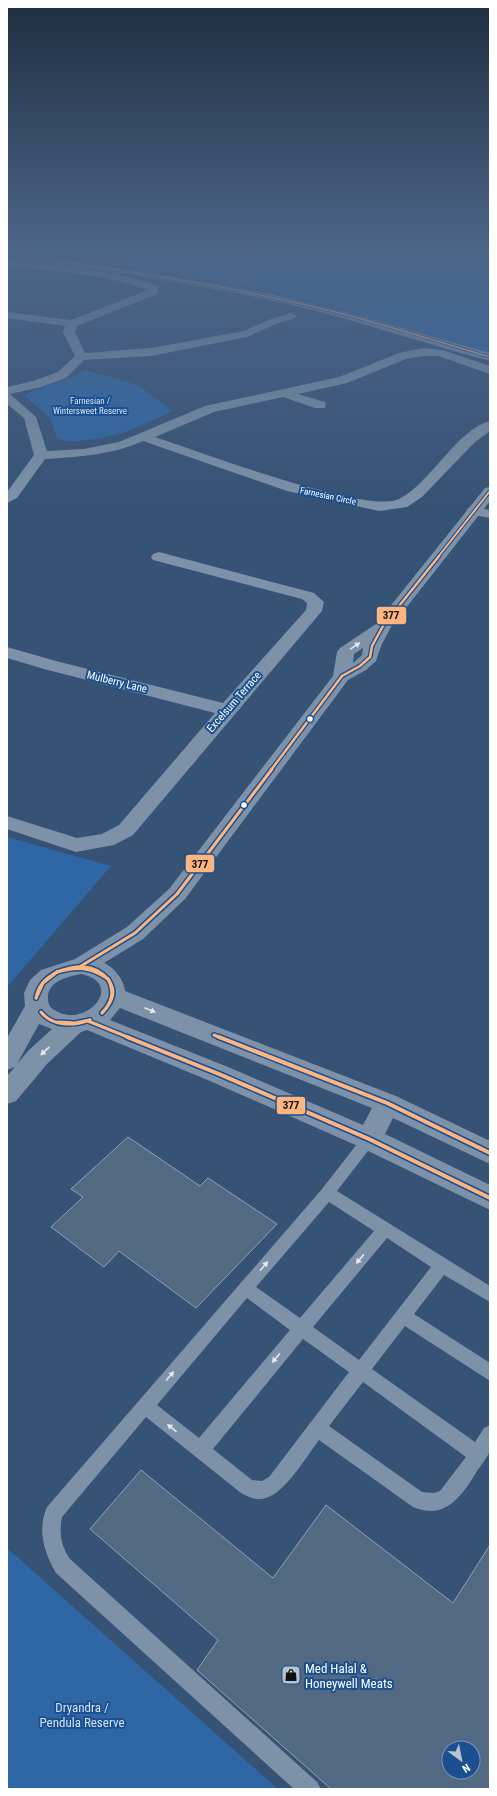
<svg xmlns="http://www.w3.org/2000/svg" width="497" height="1796" font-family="'Roboto Condensed',sans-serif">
	<rect width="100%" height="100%" fill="#365274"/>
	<g fill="#2f66a5">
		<polygon points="21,251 490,251 490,353 326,305 234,284 101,262"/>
		<path d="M85,370l53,15 34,26c-31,15 -50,25 -85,29 -11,1 -19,3 -30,-2l-7,-20 -26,-23c20,-11 42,-13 61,-25z"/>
		<polygon points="7,837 111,866 7,987"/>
		<polygon points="7,1548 278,1789 7,1789"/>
	</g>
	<g fill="#526984" stroke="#92a2b6" fill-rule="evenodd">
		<polygon points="128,1137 200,1186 208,1178 277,1224 196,1308 119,1251 104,1267 51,1227 83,1197 71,1189"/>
		<path d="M141,1470l132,108 53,-73 127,98 37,-58v244h-159l-134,-119 21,-30 -128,-111zM449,1748h24v24h-24z"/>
	</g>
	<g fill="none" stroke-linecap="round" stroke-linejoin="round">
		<path fill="#7d92a8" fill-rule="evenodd" d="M369,1133l5,2 2,4 -2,4 -37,48 153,95v16l-46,-27 -30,39 76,49v18l-85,-55 -33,43 103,73 9,-14 6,-3c0,8 2,18 0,25 -2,7 -9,15 -13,21 -15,25 -32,50 -64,36l-94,-67c-13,17 -35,56 -57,59 -8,1 -15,-3 -21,-6l-95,-76 -84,100c-3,16 -1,29 8,42l247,223 4,7h-27l-238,-216c-12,-21 -19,-43 -9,-66l275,-318 42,-54zM329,1202l45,29 -74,87 -44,-31zM387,1238l44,29 -72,93 -46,-33zM247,1298l43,32 -91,108 -42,-33zM303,1339l46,33 -80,105 -7,4 -10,-1 -39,-31zM363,1382l103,75 -26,34 -6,2 -12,-1 -93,-66z"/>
		<g fill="#7d92a8" fill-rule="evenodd">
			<path d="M7,260c49,5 104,9 151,26l1,2 -2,6 -80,32 -2,6 10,21 66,-5 93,-17 24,-11 23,-7 6,3 -2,2 -19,6 -29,13 -96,19 -67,4 -18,18 -25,9 -31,7 26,23 11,34 37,-2 35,-7 86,-36 134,-29 60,-24 24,-5 20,2 47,16v8l-52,-18h-15l-17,3 -59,24 -49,11 27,8 1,3 -1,3h-10l-32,-11 -69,15 -59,25c40,13 212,78 244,62 31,-15 58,-70 91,-78v10l-16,12 -52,54 -15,10 -28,4 -92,-20 -144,-50c-31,14 -64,16 -98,18l-28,39 -10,5v-11l27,-37 -10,-37 -17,-14v-17l26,-6 25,-9 17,-16 -12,-24 2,-6 -58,-8v-6l64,8 77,-30c-40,-16 -98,-19 -141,-24z"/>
			<polygon points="473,507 490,510 490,518 468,514 466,511 468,508"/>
			<polygon points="159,552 314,593 324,602 322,611 133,835 114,845 76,852 7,829 7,816 77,838 102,834 119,825 215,713 44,669 7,658 7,647 56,661 223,703 306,610 307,603 302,599 153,560 151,557 153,554"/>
		</g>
		<g fill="#7d92a8" fill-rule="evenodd">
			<path d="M7,251l165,25 99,18 86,21 133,38v8c-65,-17 -128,-39 -193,-55 -95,-22 -193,-35 -290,-49z"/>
			<path d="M490,487v14l-99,126 -10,19 -5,15 -10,9 -18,10 -163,219 -42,40 -39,24c10,4 20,17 21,28l271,105 94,45v23l-97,-46 -8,16 105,51v25l-130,-63 -150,-66 -123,-51 -6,2 -34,32 -31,37 -9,3v-28l8,-9 -8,3v-32l18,-32 -1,-13 6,-13 11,-10 34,-11 52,-32 42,-38 164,-213 4,-24 3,-4 36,-24 109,-136zM363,648l-1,7 -9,8 1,-9zM81,974c44,9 7,53 -23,38 -6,-3 -10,-6 -10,-13 -1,-18 19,-22 33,-25zM120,1008l252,100 -9,17 -135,-58 -118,-47zM39,1024l13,5 -23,21 -12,14z"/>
		</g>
		<g stroke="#1b4f8f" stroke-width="3">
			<path id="bus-1-far4" d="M7,254c97,14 195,27 290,49 65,14 129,35 193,54"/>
		</g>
		<g stroke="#1b4f8f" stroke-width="4">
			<polyline id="bus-1-far3" points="438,557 490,491"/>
		</g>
		<g stroke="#1b4f8f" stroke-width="5">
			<polyline id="bus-1-far2" points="271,770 342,676 360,666 370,657 372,646 383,626 439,556"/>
		</g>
		<g stroke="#1b4f8f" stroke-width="6">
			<g id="bus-1-far1">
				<polyline points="81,966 135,933 177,894 272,769"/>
				<path d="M57,972c19,-7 37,-9 51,7"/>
				<path d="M57,972c20,-6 34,-5 51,7"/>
				<path d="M36,998c2,-13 10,-20 21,-26"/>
				<polyline points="36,998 43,983 57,972"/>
				<path d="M41,1012c12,15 32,14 49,8"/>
				<path d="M102,1013c10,-11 13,-21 6,-34"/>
				<path d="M102,1013c10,-10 15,-22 6,-34"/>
				<polyline points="88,1021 130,1038"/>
				<polyline points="58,1022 75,1023 90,1020"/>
				<polyline points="214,1035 221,1038"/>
			</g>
		</g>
		<g stroke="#1b4f8f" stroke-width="7">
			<g id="bus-1">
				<polyline points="127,1037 219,1074 369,1139 490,1198"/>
				<polyline points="219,1037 387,1103 490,1153"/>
			</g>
		</g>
		<use href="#bus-1-far4" stroke="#ffb580" stroke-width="1.5"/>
		<use href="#bus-1-far3" stroke="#ffb580" stroke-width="2"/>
		<use href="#bus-1-far2" stroke="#ffb580" stroke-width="2.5"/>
		<use href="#bus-1-far1" stroke="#ffb580" stroke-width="3"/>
		<use href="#bus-1" stroke="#ffb580" stroke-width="4"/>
	</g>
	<defs><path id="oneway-solid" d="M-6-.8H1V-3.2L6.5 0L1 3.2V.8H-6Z"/></defs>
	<g fill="#e5e9ee">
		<use href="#oneway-solid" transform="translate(355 646) rotate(-34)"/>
		<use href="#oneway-solid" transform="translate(150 1010) rotate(22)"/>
		<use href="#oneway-solid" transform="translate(45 1051) rotate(137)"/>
		<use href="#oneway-solid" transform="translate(360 1259) rotate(130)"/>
		<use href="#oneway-solid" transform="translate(264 1266) rotate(-50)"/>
		<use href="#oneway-solid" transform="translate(276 1358) rotate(130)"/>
		<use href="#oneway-solid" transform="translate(170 1376) rotate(-49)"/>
		<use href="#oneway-solid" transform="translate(172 1428) rotate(-141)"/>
	</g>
	<linearGradient id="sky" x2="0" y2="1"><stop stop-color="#1e2d40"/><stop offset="0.5" stop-color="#4c6688"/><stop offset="1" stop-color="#4c6688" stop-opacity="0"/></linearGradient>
	<rect width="497" height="503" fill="url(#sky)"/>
	<defs>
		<g id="shop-square" transform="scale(1)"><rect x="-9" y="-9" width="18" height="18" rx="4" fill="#b9c2ce" stroke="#1b4f8f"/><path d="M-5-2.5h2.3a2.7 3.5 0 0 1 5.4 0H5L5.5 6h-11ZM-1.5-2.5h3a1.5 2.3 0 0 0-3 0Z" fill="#111"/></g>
	</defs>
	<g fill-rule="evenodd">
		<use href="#shop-square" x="291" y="1675"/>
	</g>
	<g fill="#fff" stroke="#1b4f8f" stroke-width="1.5">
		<circle cx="310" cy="719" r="3.5"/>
		<circle cx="244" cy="805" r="3.5"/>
	</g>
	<g text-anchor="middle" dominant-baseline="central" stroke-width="4" stroke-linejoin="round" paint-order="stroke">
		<g font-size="9" fill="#cfe3fa" stroke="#1b4f8f">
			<text x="90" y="401">Farnesian /<tspan x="90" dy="10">Wintersweet Reserve</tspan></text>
		</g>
		<g font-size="9" fill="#fff" stroke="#1b4f8f">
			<text transform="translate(328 496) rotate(12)">Farnesian Circle</text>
		</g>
		<g font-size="11" fill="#fff" stroke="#1b4f8f">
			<text transform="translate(117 682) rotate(14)">Mulberry Lane</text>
			<text transform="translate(234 702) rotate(-49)">Excelsum Terrace</text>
		</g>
		<g font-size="13" fill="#fff" stroke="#1b4f8f" text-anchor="start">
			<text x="305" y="1668">Med Halal &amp;<tspan x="305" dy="15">Honeywell Meats</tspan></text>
		</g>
		<g font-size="13" fill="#cfe3fa" stroke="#1b4f8f">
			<text x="82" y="1707">Dryandra /<tspan x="82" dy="15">Pendula Reserve</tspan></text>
		</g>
	</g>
	<g stroke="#1b4f8f" stroke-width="1.5">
		<rect x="376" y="606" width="31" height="19" rx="4" fill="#ffb580"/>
		<rect x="185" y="854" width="30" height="19" rx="4" fill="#ffb580"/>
		<rect x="276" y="1096" width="30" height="19" rx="4" fill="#ffb580"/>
	</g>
	<g font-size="11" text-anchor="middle" font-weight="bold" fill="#111">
		<text x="391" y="619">377</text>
		<text x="200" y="868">377</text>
		<text x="291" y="1109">377</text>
	</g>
	<rect width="497" height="1796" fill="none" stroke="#ffffff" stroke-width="16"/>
	<g transform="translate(461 1760) rotate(148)"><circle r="19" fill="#1b4f8f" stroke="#7695bc"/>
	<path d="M0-3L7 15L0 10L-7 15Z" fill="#b9c2ce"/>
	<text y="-6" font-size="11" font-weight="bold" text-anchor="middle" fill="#ffffff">N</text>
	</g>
</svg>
